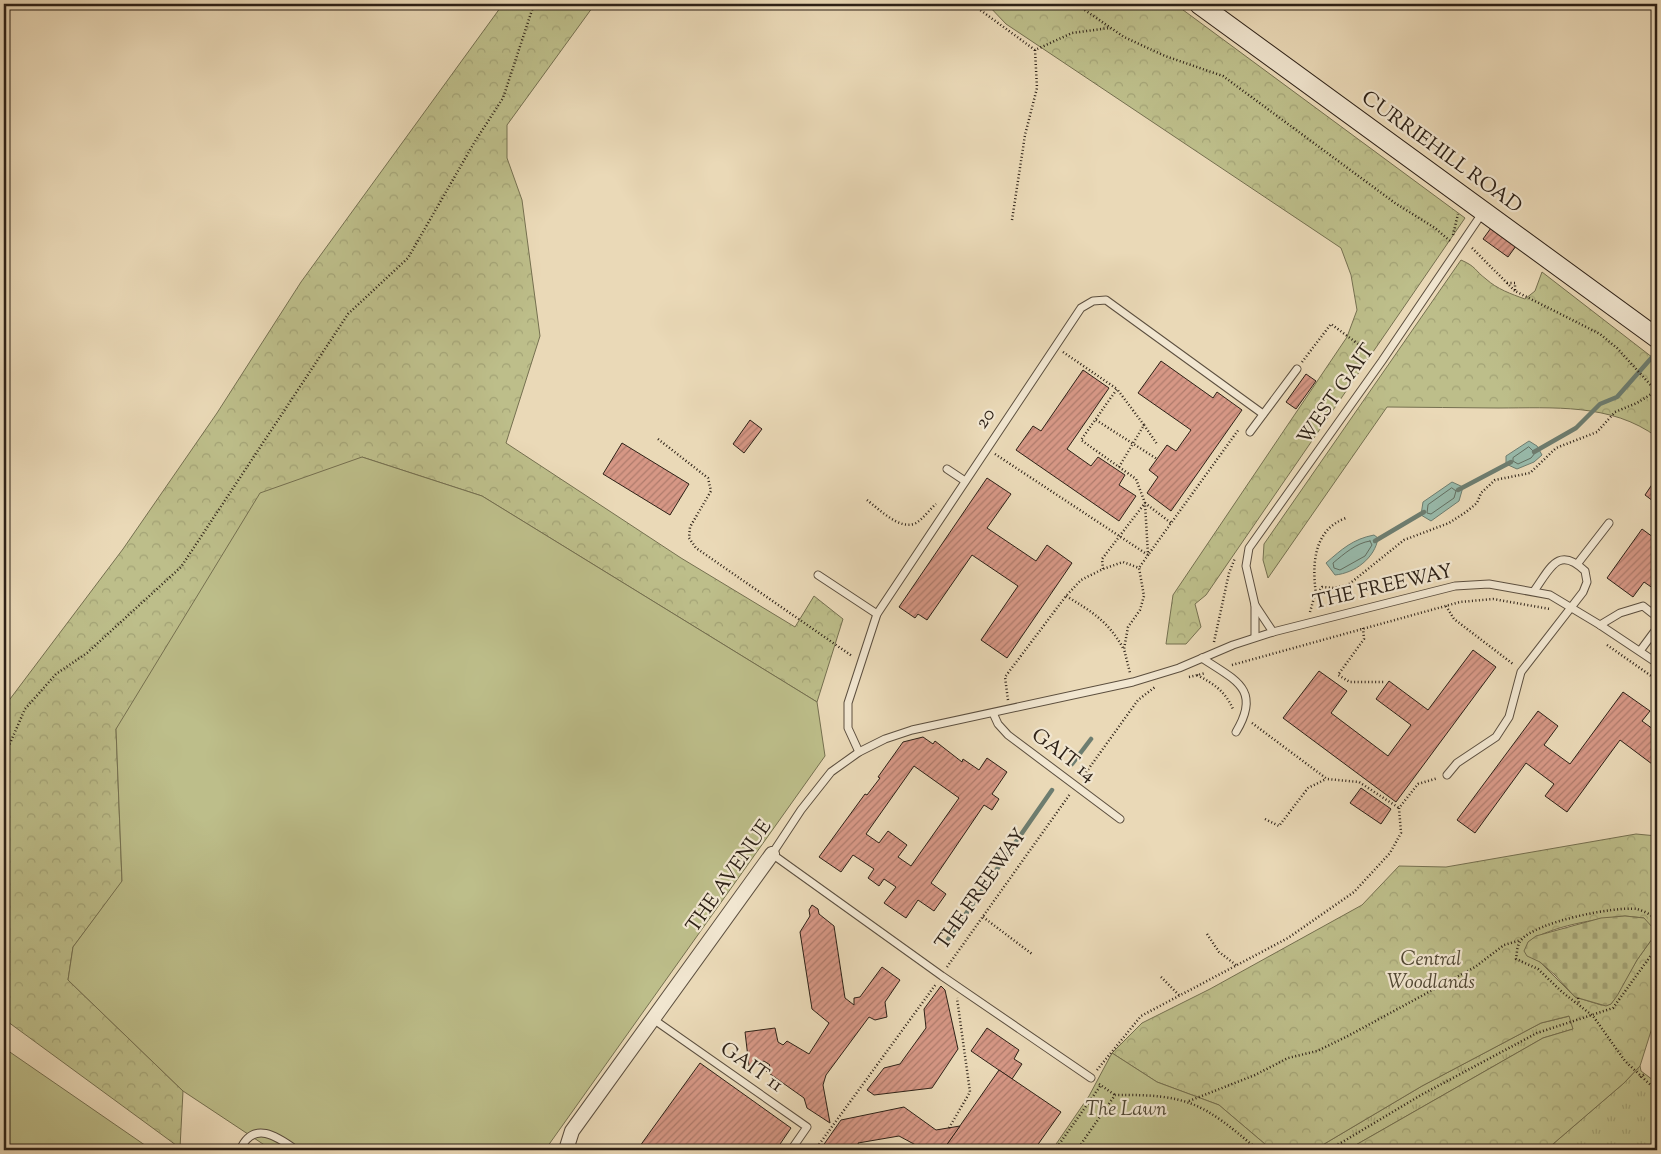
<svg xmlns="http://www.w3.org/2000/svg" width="1661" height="1154" font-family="'Sorts Mill Goudy',serif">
	<defs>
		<pattern id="grass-tufts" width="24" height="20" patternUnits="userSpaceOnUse" patternTransform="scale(1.25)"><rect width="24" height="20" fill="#bdbe8a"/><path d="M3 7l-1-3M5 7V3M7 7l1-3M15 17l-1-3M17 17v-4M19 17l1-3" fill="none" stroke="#a3a376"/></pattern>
		<pattern id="forest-crowns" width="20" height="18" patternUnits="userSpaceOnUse" patternTransform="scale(1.25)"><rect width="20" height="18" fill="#bdbe8a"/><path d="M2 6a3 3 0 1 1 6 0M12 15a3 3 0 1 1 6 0" fill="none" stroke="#a3a376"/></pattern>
		<pattern id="cemetery-stones" width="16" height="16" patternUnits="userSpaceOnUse" patternTransform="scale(1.25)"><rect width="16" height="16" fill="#bdbe8a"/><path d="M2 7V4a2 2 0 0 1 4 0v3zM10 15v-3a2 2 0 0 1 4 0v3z" fill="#a3a376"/></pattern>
		<pattern id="building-hatch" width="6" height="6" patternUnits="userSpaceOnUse" patternTransform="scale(1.25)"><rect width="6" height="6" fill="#d69785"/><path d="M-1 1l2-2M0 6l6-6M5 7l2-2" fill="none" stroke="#ae7b6c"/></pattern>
	</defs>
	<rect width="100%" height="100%" fill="#ead9b7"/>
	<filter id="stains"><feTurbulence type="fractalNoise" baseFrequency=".004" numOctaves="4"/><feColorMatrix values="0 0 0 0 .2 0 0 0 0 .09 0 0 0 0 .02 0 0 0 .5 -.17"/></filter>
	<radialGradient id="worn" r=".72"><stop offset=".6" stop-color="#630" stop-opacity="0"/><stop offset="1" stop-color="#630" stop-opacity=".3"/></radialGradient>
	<g fill="url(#grass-tufts)" stroke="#757050">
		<polygon points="1570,1016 1573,1029 1543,1038 1347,1150 1314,1150 1422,1086 1541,1023"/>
		<polygon points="1640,1066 1641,1071 1657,1083 1657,1150 1546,1150 1624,1083"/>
	</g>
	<g fill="url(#forest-crowns)" stroke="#757050" fill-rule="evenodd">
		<polygon points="503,4 595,4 507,125 507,158 522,200 540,336 506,443 681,558 795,627 814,596 843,619 817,702 482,496 362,457 116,729 122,882 73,947 68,980 183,1091 180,1148 4,1019 4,707 123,549 217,413 301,282"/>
		<polygon points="987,4 1175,4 1465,218 1206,595 1195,604 1201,627 1186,644 1166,644 1173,595 1347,337 1357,310 1351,275 1341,248 1006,24"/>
		<path d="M1461,260c16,7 13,10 25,19 11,10 25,15 39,20l10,-8 7,-19 115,89v76c-46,-34 -104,-29 -159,-29 -37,0 -74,-1 -111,-1l-119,171 -5,-18 1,-16z"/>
		<path d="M1636,834l21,2v176l-17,54 -16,17 -78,67h-199l196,-112 30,-9 -4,-13 -28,7 -119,63 -108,64h-42l-53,-45 -62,-23 -45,-29 30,-30 68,-34 152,-84 37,-39 47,1zM1625,916l19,2 8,21 -15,21 -26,44 -10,1 -26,-8 -35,-35 -12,-20c23,-16 68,-23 97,-26z"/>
	</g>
	<polygon fill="url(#cemetery-stones)" stroke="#757050" points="1625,916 1644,918 1653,928 1652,939 1637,960 1617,996 1611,1004 1606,1006 1575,997 1555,975 1540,962 1527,956 1524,951 1528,942 1536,936 1601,918"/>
	<g fill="#bdbe8a" stroke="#757050">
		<polygon points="362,457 482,496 817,702 825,756 545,1150 272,1150 183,1091 68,980 73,947 122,881 116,729 260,493"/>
		<polygon points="4,1048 152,1150 4,1150"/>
		<polygon points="1112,1053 1157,1082 1219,1105 1272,1150 1052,1150 1089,1096"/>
	</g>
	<g fill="#98baab" stroke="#6d7d70">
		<polygon points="1529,441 1537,446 1542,455 1534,462 1517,469 1506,464 1506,456"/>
		<polygon points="1452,482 1463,487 1459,501 1431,521 1421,515 1423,502"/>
		<path d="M1374,535l4,3c-3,20 -23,35 -43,37l-9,-12c16,-14 27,-24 48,-28z"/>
	</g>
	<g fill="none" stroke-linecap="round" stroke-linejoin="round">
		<g stroke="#626e61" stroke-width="1">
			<polygon points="1529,447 1535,453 1531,458 1518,464 1513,461 1513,458"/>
			<polygon points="1452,488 1456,491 1454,498 1431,514 1427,513 1428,505"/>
			<path d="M1370,541l2,4 -7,11 -25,14 -6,-2 -1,-5c11,-9 23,-20 37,-22z"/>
		</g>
		<g stroke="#6d7d70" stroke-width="4.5">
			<polyline points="1534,452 1576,428 1600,404 1617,397 1654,355"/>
			<polyline points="1458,490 1511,462"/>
			<polyline points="1375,541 1424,512"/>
			<polyline points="1072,764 1091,739"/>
			<polyline points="947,941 1052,790"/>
		</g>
	</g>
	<g fill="url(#building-hatch)" stroke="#2d2117" fill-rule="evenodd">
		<polygon points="1491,228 1516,246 1508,257 1483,239"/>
		<polygon points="1161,361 1213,398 1217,392 1242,410 1171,511 1147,493 1158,477 1149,470 1167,445 1176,451 1191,430 1138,393"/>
		<polygon points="1083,370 1109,388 1067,449 1091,466 1098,457 1125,475 1119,485 1136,496 1119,521 1016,450 1033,426 1041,431"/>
		<polygon points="1306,374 1316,381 1296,409 1286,402"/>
		<polygon points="750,420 762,429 744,453 733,444"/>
		<polygon points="622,443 689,484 670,515 603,474"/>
		<polygon points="1657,477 1657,504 1645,495"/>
		<polygon points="987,478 1011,494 987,528 1036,561 1047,545 1072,563 1007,658 981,640 1018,586 972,555 927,620 918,614 915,618 899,607"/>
		<polygon points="1642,529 1657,540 1657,591 1644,582 1633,597 1607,578"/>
		<polygon points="1473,650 1496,667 1396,802 1283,718 1319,671 1347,691 1331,713 1388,756 1411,725 1376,699 1389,681 1428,710"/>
		<polygon points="1623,692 1650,711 1642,721 1657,732 1657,757 1652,764 1620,740 1567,812 1545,796 1554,784 1526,763 1475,833 1457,820 1538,711 1558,726 1544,745 1570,764"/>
		<path d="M923,737l10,7 2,-3 27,21 1,-3 16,11 8,-12 20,14 -15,22 7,5 -7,11 -8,-5 -53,78 15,11 -12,17 -16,-11 -12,18 -22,-15 12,-16 -12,-8 -5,7 -11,-8 6,-9 -21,-14 -12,17 -22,-15 46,-63 2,1 13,-17 -2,-1 25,-35zM914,766l45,32 -48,68 -13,-9 9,-12 -19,-14 -9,12 -13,-9z"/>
		<polygon points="1361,788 1391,809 1381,824 1350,803"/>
		<polygon points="812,905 818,909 819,914 834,926 845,998 854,1005 854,998 860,997 882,967 900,980 885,1002 887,1017 875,1020 869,1017 826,1075 823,1085 830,1123 807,1108 804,1098 766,1071 770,1065 764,1061 749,1066 745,1032 775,1028 778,1042 783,1045 787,1041 809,1054 829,1023 812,1009 800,932 810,916 809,910"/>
		<polygon points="941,986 945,990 958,1049 932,1088 874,1095 867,1090 884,1068 900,1064 926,1028 924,1009"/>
		<polygon points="987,1028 1019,1050 1014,1059 1022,1064 1012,1079 971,1051"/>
		<polygon points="700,1063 791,1128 776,1150 637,1150"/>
		<polygon points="999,1070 1061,1112 1034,1150 943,1150"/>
		<polygon points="904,1107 936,1130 960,1126 943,1150 925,1150 899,1136 858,1143 860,1150 820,1150 841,1120"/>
	</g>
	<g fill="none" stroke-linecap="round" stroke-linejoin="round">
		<g stroke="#5c4f3f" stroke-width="9">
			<g id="lane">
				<polyline points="1250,432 1297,369"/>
				<polyline points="947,469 965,481"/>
				<polyline points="1578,563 1609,523"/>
				<polyline points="818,575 877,614"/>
				<polyline points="1255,605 1273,632"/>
				<polyline points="1600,625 1620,613 1643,606 1657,617"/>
				<polyline points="1255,637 1255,605 1246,566 1249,548 1382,361 1483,212"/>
				<polyline points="1640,651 1657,628"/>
				<path d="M1202,658c33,22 60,31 34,74"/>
				<polyline points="993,713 998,724 1008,735 1120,819"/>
				<polyline points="859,752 848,728 848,703 877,614 1081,308 1093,301 1106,300 1263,414"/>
				<path d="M1447,775l10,-12 39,-26 13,-20 12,-45 62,-80 4,-10 -2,-11c-27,-26 -35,-2 -51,20"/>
				<polyline points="653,1019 807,1127 791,1150"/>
				<polyline points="1091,1078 942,976 772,854 801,810 831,772 859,752 885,739 912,730 1133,682 1179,668 1233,645 1273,632 1455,586 1489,584 1550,595 1600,625 1657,663"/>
				<path d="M240,1150c13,-30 37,-14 56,0"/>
			</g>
		</g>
		<g stroke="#5c4f3f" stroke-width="16">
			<polyline id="street" points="566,1150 572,1131 772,854"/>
		</g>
		<g stroke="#2d2117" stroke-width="21">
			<polyline id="secondary" points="1199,4 1657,338"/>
		</g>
		<g stroke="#2d2117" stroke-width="2.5" stroke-dasharray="1 2.5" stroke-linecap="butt">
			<polyline points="972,4 1035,50 1072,33 1109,28"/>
			<polyline points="1076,4 1124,37 1165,56 1223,76 1395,203 1435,228 1450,241"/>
			<polyline points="1012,220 1025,135 1037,88 1035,50"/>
			<polyline points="1453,235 1458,214"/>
			<polyline points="1472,248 1515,291"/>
			<polyline points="1507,283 1515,283 1515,291 1600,334 1617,348 1657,392"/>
			<polyline points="1063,352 1117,389"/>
			<polyline points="1302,362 1331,324 1373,355"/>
			<polyline points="1096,420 1157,459"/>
			<polyline points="1144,425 1157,444"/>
			<polyline points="658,439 708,478 711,491 690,527 689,538 696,548 852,656"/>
			<polyline points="995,454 1148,555 1239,429"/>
			<polyline points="1119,467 1144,425 1117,389 1081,440 1136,479 1145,503 1148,555 1139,568"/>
			<path d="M867,500c12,9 33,31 49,23 7,-4 14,-14 20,-19"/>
			<polyline points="1103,569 1102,559 1145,503 1171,523"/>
			<path d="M1316,594c-4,-29 -3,-64 30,-76"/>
			<path d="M1066,596c25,15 42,25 57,52"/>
			<polyline points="1446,606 1454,619 1513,664"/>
			<polyline points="1310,612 1314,598 1322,587 1334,588 1348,585 1404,540 1449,523 1466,512 1477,503 1481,493 1495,480 1530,473 1556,448 1597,432 1615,412 1637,403 1656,391"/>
			<polyline points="1363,628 1364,639 1338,675 1350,682 1384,682"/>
			<polyline points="1214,642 1229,573 1235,558"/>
			<polyline points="1607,645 1657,680"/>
			<polyline points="1232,665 1460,602 1493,599 1550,609"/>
			<path d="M1197,675c17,9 28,16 36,34"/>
			<polyline points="1189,677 1206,673"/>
			<polyline points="1008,700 1005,677 1066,596 1081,580 1103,569 1123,562 1139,568 1144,596 1140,610 1128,627 1124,649 1130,673"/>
			<polyline points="1252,723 1327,779 1359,782 1399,808"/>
			<polyline points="4,757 25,709 56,674 87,653 181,567 348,314 408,258 474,143 503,98 533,7 539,4"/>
			<polyline points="1082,778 1138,700 1155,687"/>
			<polyline points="1265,819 1279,826 1308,788 1326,779"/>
			<polyline points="983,917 1032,954"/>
			<path d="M1657,920c-5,-5 -13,-9 -20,-11 -23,-3 -101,13 -116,31 -4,5 -4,13 -5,19l22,10 24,23 31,24 32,45 32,30"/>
			<polyline points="1207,934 1219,952 1236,965"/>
			<polyline points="947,967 1070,794"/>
			<polyline points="1161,977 1180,996"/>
			<polyline points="1578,998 1579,1004"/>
			<polyline points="1097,1070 1141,1016 1288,938 1354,892 1390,853 1401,833 1399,808 1418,784 1438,778"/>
			<polyline points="1640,1077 1645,1074"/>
			<polyline points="1099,1084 1115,1095"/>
			<polyline points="1189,1101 1255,1075 1288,1058 1317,1051 1346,1037 1475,967 1504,945 1521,940"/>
			<polyline points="949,1128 970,1092 957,998"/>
			<polyline points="815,1150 936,984"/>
			<polyline points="1055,1150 1101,1085"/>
			<path d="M1077,1150l38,-55c73,-1 88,8 143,55"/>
			<polyline points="1329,1150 1421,1095 1537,1033 1613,1008 1657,947"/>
		</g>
		<use href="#lane" stroke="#f1e6d0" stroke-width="7"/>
		<use href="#street" stroke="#f1e6d0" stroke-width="14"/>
		<use href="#secondary" stroke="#f1e6d0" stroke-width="19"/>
	</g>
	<g text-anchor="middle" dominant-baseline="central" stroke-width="4.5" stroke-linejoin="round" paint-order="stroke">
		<g font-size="20" fill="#2d2117" stroke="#f1e6d0">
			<text transform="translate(1441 153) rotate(36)">CURRIEHILL ROAD</text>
			<text transform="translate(1337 395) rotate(-55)">WEST GAIT</text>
			<text transform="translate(986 419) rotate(-56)">20</text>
			<text transform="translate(1383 588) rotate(-13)">THE FREEWAY</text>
			<text transform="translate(1063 756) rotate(37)">GAIT 14</text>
			<text transform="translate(730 877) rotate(-55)">THE AVENUE</text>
			<text transform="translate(982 890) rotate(-55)">THE FREEWAY</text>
			<text transform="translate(751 1068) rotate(35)">GAIT 11</text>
		</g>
		<g font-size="20" font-style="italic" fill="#514834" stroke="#f1e6d0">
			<text x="1431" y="960">Central<tspan x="1431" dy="23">Woodlands</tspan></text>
			<text x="1126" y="1110">The Lawn</text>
		</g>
	</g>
	<rect width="1661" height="1154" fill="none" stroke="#ead9b7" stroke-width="20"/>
	<rect x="5" y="5" width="1651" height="1144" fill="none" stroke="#2d2117" stroke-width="2.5"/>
	<rect x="10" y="10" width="1641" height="1134" fill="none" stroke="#2d2117"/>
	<rect width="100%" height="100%" filter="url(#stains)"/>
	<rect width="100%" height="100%" fill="url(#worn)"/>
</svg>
